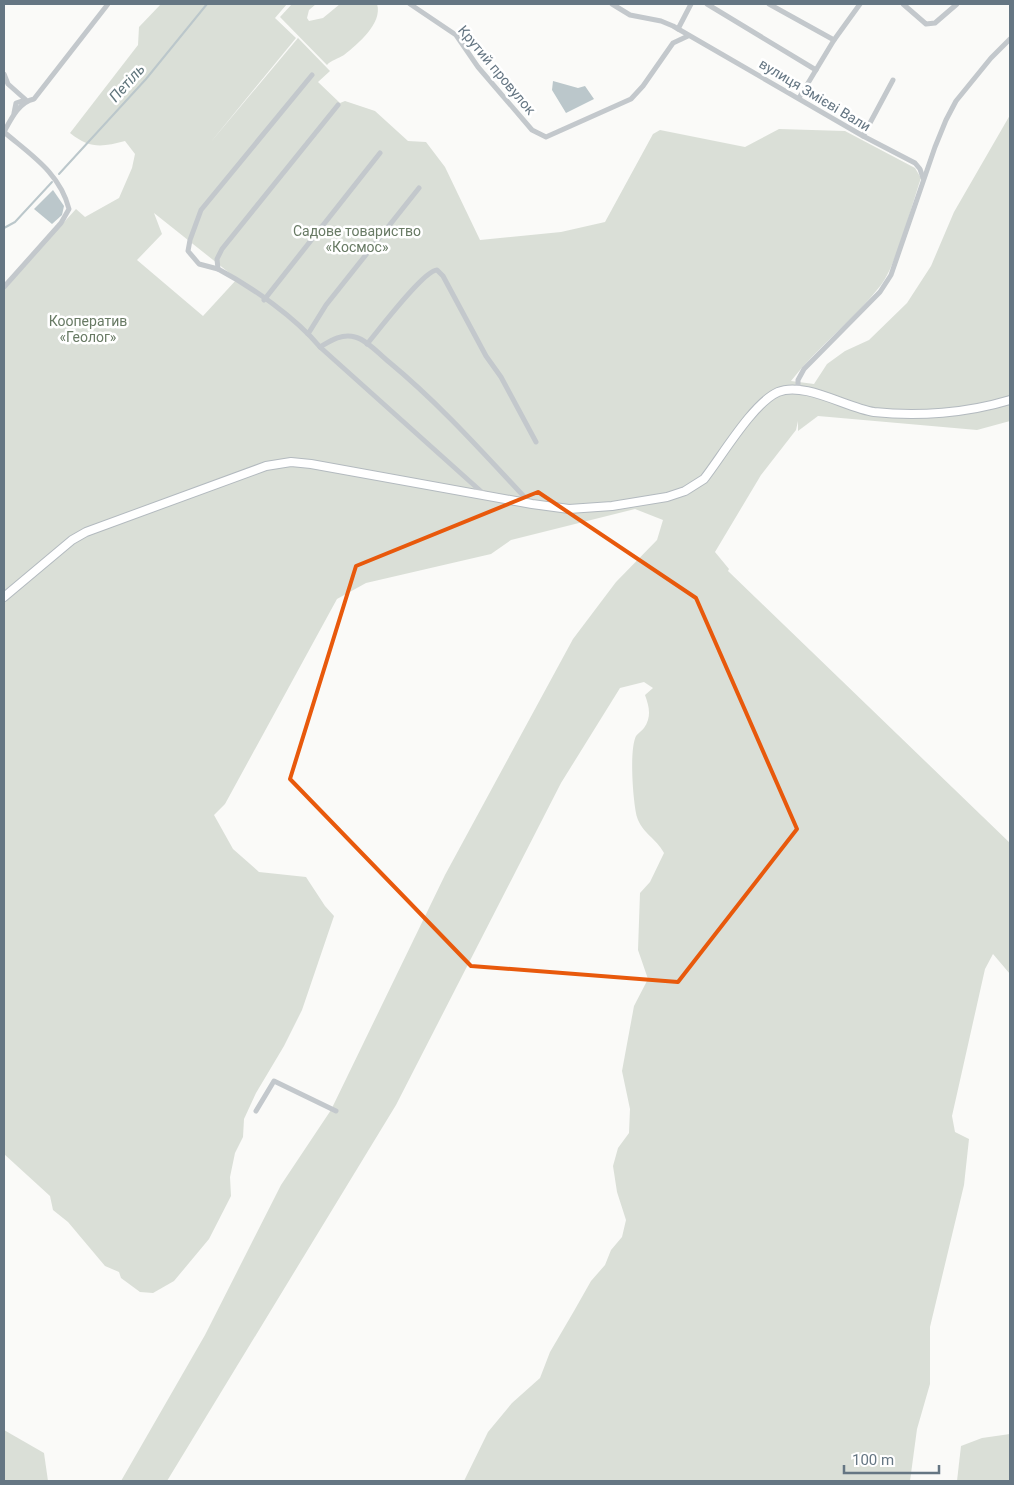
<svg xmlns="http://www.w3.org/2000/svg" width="1014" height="1485" font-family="Roboto,sans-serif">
	<rect width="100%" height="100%" fill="#fafaf8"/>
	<g fill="#dadfd7" fill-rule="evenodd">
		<path d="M161,4h126l-12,14 21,20 -86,105 88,-105 32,33 -12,11 22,21 5,-2 30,10 33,30 18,1 19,25 35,73 81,-8 44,-10 48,-88 7,-4 85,17 34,-18 66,2 70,37 6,10c-9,26 -25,88 -40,107 -27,35 -63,61 -90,96l23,3 13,-20 18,-13 24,-11 38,-37 24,-37 23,-54 56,-97v306l-33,9 -159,-14 -20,15v-10l-2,9 -35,45 -46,77 14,17 -1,2 282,272v131l-17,-20 -8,15 -33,147 3,16 14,7 -5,46 -34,142v57l-13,45 -7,52h-446l24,-49 24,-29 28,-25 10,-26 24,-41 17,-30 14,-16 6,-15 11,-13 4,-17 -9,-28 -4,-26 5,-18 11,-15 1,-24 -8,-38 12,-65 14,-27 -10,-29 2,-57 10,-11 14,-29c-8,-15 -22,-20 -27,-36 -4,-15 -8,-67 -1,-81 2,-3 6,-5 8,-8 8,-11 5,-22 1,-33l8,-7 -9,-6 -24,6 -59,95 -165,322 -229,376h-46l84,-146 76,-150 50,-75 114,-235 128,-236 43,-57 41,-42 6,-20 -28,-11 -124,31 -20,14 -125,29 -29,16 -112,205 -11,11 19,34 26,23 47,5 19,29 9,10 -32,94 -18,36 -28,47 -12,26 -1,18 -8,16 -5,24 1,19 -22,43 -35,42 -21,12 -13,-1 -19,-14 -2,-6 -14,-6 -37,-44 -15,-12 -3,-14 -46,-42v-866l72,-79 9,8 34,-19 13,-30 3,-14 -10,-13c-23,6 -35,8 -55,-8l68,-88 1,-18zM154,213l83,66 -34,37 -66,-56 25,-26z"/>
		<path d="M292,4h24l-7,6 -2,8 2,3 14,-3 17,-14h37c6,19 -19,40 -33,51 -6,4 -13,5 -17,10l-47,-48z"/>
		<polygon points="4,1430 44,1453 48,1481 4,1481"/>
		<polygon points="1010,1434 1010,1481 957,1481 961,1446 982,1438"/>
	</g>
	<g fill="#bbc7cb">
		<polygon points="553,81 578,88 585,86 594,99 566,113 552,90"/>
		<polygon points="53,190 64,206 62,215 52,224 34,209"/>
	</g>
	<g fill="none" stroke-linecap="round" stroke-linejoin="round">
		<g stroke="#bbc7cb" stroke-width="2">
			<polyline points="59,174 146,79 207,4"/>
			<polyline points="4,228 15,222 52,182"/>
		</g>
		<g stroke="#b3babf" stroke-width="10">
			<path id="secondary" d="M4,597l68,-57 14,-8 180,-66 25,-4 20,2 221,40 37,5 43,-3 55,-9 18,-6 19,-12c18,-23 49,-76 74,-87 26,-11 69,16 96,20 44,5 93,1 136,-12"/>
		</g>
		<g stroke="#c3c8cc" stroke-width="5">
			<polyline points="410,4 456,35 478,67 532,130 546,137 631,99 643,86 673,43 688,36"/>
			<polyline points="612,4 630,15 661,21 673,26 863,136 915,163 920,169 923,178"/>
			<polyline points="707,4 816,70"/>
			<polyline points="769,4 834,40"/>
			<polyline points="903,4 926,24 935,23 957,4"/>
			<polyline points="678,29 691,4"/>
			<polyline points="4,74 8,84 26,100"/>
			<polyline points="799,98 834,40 860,4"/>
			<path d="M338,105l-116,144 -5,10 1,10c34,18 77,48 102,78l165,148"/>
			<polyline points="14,113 16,103 25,100"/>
			<path d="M4,132c27,23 56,41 65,77l-8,14 -57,64"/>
			<path d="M4,132c7,-13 15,-30 30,-33l74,-95"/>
			<polyline points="863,136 893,80"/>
			<polyline points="218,269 199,264 188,251 190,240 201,210 312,75"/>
			<polyline points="264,300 380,153"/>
			<polyline points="308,334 326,305 419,188"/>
			<path d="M367,344c11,-13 57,-74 70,-74l6,6 43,80 15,21 35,65"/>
			<path d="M320,347c10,-6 22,-14 35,-10 12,3 24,17 34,25 52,43 96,93 142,142"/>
			<polyline points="798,390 798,380 804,369 880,292 891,275 935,147 946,120 956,101 991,58 1010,39"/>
			<polyline points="256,1111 274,1081 336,1111"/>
		</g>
		<use href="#secondary" stroke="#fff" stroke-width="8"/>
	</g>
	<path fill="none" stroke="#e8590c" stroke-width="4" stroke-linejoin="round" d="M538,492l158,106 101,231 -119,153 -207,-16 -181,-187 66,-213z"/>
	<g text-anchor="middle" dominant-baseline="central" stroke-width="5" stroke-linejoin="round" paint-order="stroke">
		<g font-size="14" fill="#657683" stroke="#fff">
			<text transform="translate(497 70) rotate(50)">Крутий провулок</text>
			<text transform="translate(815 95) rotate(31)">вулиця Змієві Вали</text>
		</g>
		<g font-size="14" fill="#687a64" stroke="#fff">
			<text x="357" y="231">Садове товариство<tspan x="357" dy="16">«Космос»</tspan></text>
			<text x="88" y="321">Кооператив<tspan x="88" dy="16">«Геолог»</tspan></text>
		</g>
		<g font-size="15" font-style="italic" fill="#60757c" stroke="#fff">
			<text transform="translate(127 83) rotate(-48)">Петіль</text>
		</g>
	</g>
	<rect width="1014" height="1485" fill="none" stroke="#657683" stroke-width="10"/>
	<path d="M844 1465v8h95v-8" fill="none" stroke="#657683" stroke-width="2.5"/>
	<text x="852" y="1465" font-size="15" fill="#657683" stroke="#ffffff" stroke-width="4" paint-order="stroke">100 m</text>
</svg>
